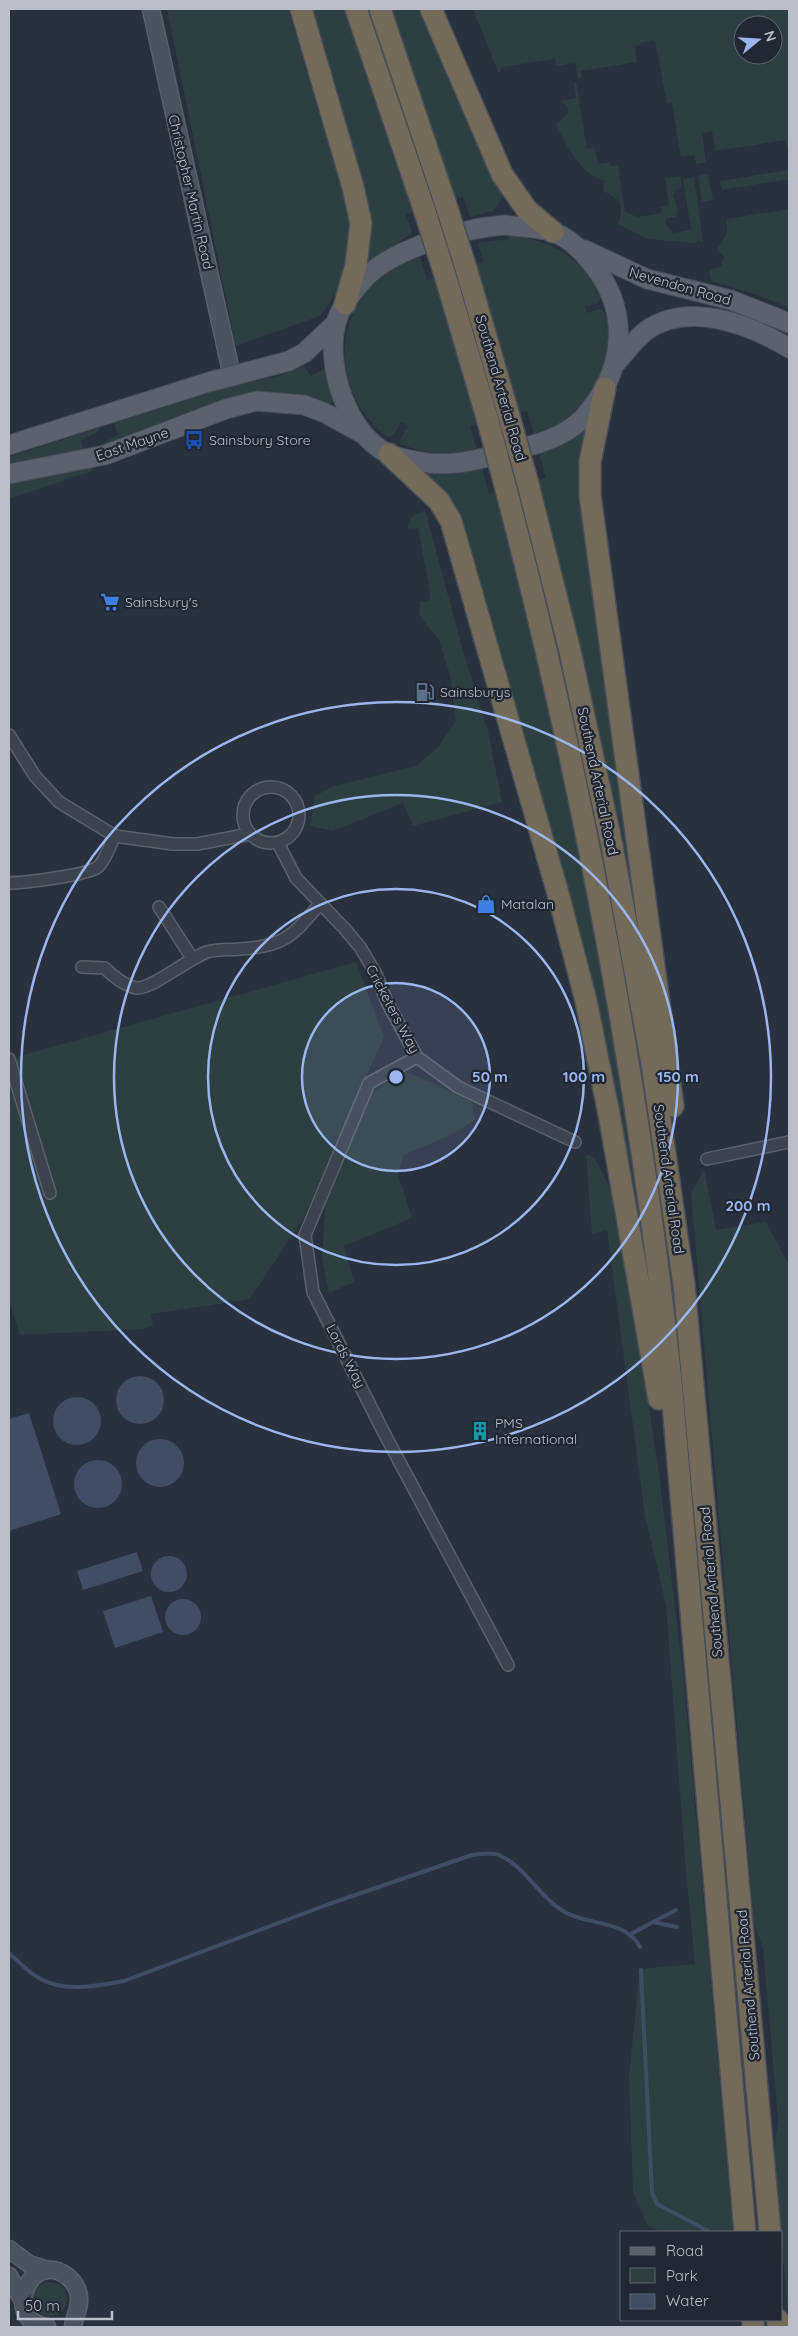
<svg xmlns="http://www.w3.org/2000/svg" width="798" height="2336" font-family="Quicksand,sans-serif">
	<rect width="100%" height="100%" fill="#29313e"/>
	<g fill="#2e3f41" fill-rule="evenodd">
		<path d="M167,9h121l61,206c3,36 -5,73 -29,101l-87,31 -2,-25z"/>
		<polygon points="308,9 349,9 418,211 406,214 412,234 366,263"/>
		<polygon points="387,9 423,9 488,169 503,196 493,211 470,217 463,197 451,200"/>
		<path d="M473,9h316v149l-3,-18 -71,11 -3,-20 -10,2 4,29 -10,2 -2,-9 -13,2 -9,-54 -5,1 -12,-64 -15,3v2l-5,1 2,16 -56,9 1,6 -4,1 -3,-15 -19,3 -1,-7 -52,8 -4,7zM743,25h30v30h-30z"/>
		<path d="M574,82h2l11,67 8,-1 3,16 12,-2 1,4 7,-1 7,47 13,5 24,-4 -1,-6 8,-2 -4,-27 15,-2 2,12 -5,1 -4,7c2,8 8,12 3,21l-9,1 -2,5 8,10 18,-3 -8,-51 11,-2 9,65 -6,-2 -1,3 -49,-4 -29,-15c7,-21 3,-24 -15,-33l1,-10c-24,-8 -36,-34 -48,-56l13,-12 -2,-7 -6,-5 15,-3z"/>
		<polygon points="789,170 789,179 722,190 720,181"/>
		<polygon points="708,174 713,200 702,202 698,176"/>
		<polygon points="789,209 789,308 752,293 711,281 709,271 721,266 724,257 720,253 718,248 727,233 727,219"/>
		<path d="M509,235c41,4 74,23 92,62l-3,6 -13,4 2,6 13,-4c9,8 9,16 9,28 -1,44 -33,86 -75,97l-7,-23 -12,3 -43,-148 11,-4 -5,-19 31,-4z"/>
		<path d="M420,257l7,24 12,-4 42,146 -11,3 7,24c-28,7 -51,4 -77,-6l-1,-3 9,-15 -6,-4 -9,13 -6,2c-68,-56 -52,-152 33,-180z"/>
		<polygon points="304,366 311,376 324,369 333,401 328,407 305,398 99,449 98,446 118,435 114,423 235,385 280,376"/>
		<polygon points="99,428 100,430 81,441 84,452 50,459 9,463 9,457"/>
		<polygon points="582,431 585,433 644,933 639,937 633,919 636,917 626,871 534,482 546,478 539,453 565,443"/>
		<polygon points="91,467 92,471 9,499 9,481"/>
		<polygon points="482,468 489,494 499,491 589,877 656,1310 463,538 420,472 448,474"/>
		<polygon points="425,510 463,651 488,731 502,802 413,826 403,803 333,831 310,826 315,796 334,786 416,766 439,746 456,721 450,675 439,640 419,615 420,602 430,600 430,592 418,528 409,529 407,526 412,517"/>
		<polygon points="356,962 384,1037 303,1219 250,1299 151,1314 153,1326 143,1329 20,1335 9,1301 9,1059"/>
		<polygon points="406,1071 472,1102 475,1120 453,1134 404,1155 398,1175 412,1218 344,1246 354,1282 329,1293 322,1258 325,1206 372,1092"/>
		<polygon points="586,1154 595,1158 612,1192 646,1385 660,1481 684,1682 733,2232 662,2232 648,2226 633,2192 629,2076 640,1969 695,1964 685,1860 666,1605 645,1516 607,1230 592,1234"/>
		<polygon points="704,1169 716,1230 766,1222 789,1265 789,2327 774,2151 778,2119 763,1949 754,1922 691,1194"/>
		<circle cx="50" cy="2299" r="17"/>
	</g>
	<g fill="#414d65">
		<circle cx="140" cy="1400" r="24"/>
		<circle cx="77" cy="1421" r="24"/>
		<polygon points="29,1413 61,1514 9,1531 9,1419"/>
		<circle cx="160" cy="1463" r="24"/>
		<circle cx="98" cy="1484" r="24"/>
		<polygon points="137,1552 143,1571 83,1590 77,1571"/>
		<circle cx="169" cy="1574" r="18"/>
		<polygon points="151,1596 163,1632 115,1648 103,1611"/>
		<circle cx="183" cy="1617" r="18"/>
	</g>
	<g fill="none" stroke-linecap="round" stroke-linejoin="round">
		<g stroke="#414d65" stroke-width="4">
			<polyline points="653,1922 676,1910"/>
			<polyline points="631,1934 653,1922 677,1927"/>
			<path d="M9,1953c9,8 19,19 30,25 25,15 59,8 85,3l205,-77 143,-49c9,-1 19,-3 27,0 26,11 40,42 64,56 23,15 63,8 77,36"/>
			<polyline points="641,1970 652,2193 657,2204 710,2232"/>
		</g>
		<g stroke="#5a616b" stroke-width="14">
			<g id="street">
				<polyline points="9,735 35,776 59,802 115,836 173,844 197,844 250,834"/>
				<circle cx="271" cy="815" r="28"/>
				<polyline points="278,843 296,878 344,928 360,947 376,974 387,1002 417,1057 458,1087 575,1142"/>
				<path d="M9,883c14,0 79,-8 89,-16 7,-6 12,-22 17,-31"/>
				<polyline points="159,907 192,958"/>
				<path d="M82,967l23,1c5,6 10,9 17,14 4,2 9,5 14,6 15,2 53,-30 71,-36 10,-3 23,-2 34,-3 44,-3 51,-13 79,-45"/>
				<polyline points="417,1057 369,1083 305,1235 313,1292 383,1431 508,1665"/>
				<polyline points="9,1059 50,1193"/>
				<polyline points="707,1159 789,1142"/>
			</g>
		</g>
		<g stroke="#5a616b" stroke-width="19">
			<g id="secondary">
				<polyline points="151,9 232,376"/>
				<polyline points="9,2249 29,2264 48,2270"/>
				<polyline points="9,2276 22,2299"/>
				<path d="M47,2327c-47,-7 -16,-80 21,-50 7,6 12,15 11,24 0,9 -5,17 -6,26"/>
			</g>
		</g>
		<g stroke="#464c57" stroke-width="21">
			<g id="primary">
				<path d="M504,225c16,2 34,2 49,7 14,5 27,17 36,28 43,49 37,111 -6,158 -21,22 -56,29 -84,36 -26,7 -50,13 -78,8 -10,-2 -23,-4 -32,-8 -42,-19 -64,-89 -53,-131 4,-16 18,-33 29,-45 27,-29 100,-50 139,-53z"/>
				<polyline points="585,250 647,279 731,300 789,323"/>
				<path d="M615,364c10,-11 20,-25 32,-34 42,-29 102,-6 142,18"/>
				<polyline points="9,445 209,382 289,361 304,353 336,323"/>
				<polyline points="9,474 105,455 226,409 257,401 304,405 325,413 363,434"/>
			</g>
		</g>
		<g stroke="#474e58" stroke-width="24">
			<g id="highway">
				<polyline points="301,9 353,187 361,223 356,265 345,304"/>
				<polyline points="356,9 424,209"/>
				<polyline points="380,9 445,202"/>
				<polyline points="431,9 502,174 527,210 553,232"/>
				<polyline points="466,268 509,416"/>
				<polyline points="445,275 488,421"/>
				<polyline points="605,388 590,462 590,495 673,1106"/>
				<polyline points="389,454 439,501 451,521 559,897 586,1001 609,1114 659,1399"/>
				<polyline points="528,484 570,651 612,846 652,1064 684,1285 770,2232"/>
				<path d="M506,489c77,294 133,591 165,892l74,851"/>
				<polyline points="753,2320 753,2327"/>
				<polyline points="778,2320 778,2327"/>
			</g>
		</g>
		<use href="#street" stroke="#3c434e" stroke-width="11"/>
		<use href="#secondary" stroke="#4b5260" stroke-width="16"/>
		<use href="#primary" stroke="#5b626e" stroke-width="19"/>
		<use href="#highway" stroke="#736a5a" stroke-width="21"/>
		<g stroke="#474e58" stroke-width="24" stroke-linecap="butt">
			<g id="highway-bridge">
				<polyline points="445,202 466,268"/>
				<polyline points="424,209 445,275"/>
				<polyline points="509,416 528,484"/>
				<polyline points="488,421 506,489"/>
			</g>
		</g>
		<use href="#highway-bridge" stroke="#736a5a" stroke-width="21"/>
	</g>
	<circle cx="396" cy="1077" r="94" fill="#9ab6ec" fill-opacity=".12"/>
	<g fill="none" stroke="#9ab6ec" stroke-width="2.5">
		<circle cx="396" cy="1077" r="94"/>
		<circle cx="396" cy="1077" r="188"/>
		<circle cx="396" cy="1077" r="282"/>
		<circle cx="396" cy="1077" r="375"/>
	</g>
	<defs>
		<g id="bus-bare" transform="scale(1.5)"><path d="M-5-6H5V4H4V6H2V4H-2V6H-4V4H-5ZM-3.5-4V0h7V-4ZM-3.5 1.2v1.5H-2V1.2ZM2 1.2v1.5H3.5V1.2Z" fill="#1a4fb4" stroke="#212833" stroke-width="2.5" paint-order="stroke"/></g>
		<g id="supermarket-bare" transform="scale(1.5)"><path d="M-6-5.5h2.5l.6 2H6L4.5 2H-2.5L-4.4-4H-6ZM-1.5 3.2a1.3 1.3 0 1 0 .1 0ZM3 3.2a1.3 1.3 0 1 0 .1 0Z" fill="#3f7fe0" stroke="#212833" stroke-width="2.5" paint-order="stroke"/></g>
		<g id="fuel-bare" transform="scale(1.5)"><path d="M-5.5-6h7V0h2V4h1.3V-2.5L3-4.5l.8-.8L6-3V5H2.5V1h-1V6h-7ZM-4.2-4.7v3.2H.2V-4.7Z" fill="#5c6f8a" stroke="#212833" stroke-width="2.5" paint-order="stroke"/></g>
		<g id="shop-bare" transform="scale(1.5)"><path d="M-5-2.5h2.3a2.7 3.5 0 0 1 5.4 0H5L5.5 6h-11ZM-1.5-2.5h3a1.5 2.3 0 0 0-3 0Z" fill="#3f7fe0" stroke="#212833" stroke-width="2.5" paint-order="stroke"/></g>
		<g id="building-bare" transform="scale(1.5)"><path d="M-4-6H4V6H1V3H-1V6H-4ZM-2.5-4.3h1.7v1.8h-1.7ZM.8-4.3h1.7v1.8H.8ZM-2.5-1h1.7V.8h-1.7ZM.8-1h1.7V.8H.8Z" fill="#0f9aa8" stroke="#212833" stroke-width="2.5" paint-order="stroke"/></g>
	</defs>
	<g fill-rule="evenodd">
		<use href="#bus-bare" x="194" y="440"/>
		<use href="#supermarket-bare" x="110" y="602"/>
		<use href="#fuel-bare" x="425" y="692"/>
		<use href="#shop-bare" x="486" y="904"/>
		<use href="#building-bare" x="480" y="1431"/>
	</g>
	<g text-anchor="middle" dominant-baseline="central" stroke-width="4.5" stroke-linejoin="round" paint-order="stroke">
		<g font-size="14" fill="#b9bec8" stroke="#212833">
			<text transform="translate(191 192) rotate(77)">Christopher Martin Road</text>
			<text transform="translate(680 286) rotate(16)">Nevendon Road</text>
			<text transform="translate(501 388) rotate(74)">Southend Arterial Road</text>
			<text transform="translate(132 444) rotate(-19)">East Mayne</text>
			<text transform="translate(598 781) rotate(78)">Southend Arterial Road</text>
			<text transform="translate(393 1009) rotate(62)">Cricketers Way</text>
			<text transform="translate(669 1179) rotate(82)">Southend Arterial Road</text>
			<text transform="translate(346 1356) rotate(63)">Lords Way</text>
			<text transform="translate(711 1582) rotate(-95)">Southend Arterial Road</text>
			<text transform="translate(748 1985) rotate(-95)">Southend Arterial Road</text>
		</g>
		<g font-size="14" fill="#b9bec8" stroke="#212833" text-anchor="start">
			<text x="209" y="440">Sainsbury Store</text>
			<text x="125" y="602">Sainsbury's</text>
			<text x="440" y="692">Sainsburys</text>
			<text x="501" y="904">Matalan</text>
			<text x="495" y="1423">PMS<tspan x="495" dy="16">International</tspan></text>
		</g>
	</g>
	<circle cx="396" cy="1077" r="8" fill="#9ab6ec" stroke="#212833" stroke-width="2.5"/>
	<g font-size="15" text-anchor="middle" font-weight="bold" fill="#9ab6ec" stroke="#212833" stroke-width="4.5" stroke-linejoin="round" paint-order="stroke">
		<text x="490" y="1082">50 m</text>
		<text x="584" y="1082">100 m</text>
		<text x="678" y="1082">150 m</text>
		<text x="748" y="1211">200 m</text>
	</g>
	<rect width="798" height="2336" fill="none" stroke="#b9bec8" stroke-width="20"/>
	<rect x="620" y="2231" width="162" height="90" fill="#212833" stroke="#5e646f"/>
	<rect x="630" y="2247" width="25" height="8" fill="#5b626e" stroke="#5e646f"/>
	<text x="666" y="2256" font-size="15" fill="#b9bec8">Road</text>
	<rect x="630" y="2268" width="25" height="15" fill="#2e3f41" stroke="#5e646f"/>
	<text x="666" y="2281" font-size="15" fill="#b9bec8">Park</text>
	<rect x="630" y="2294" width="25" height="15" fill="#414d65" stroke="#5e646f"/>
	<text x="666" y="2306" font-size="15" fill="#b9bec8">Water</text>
	<g transform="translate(758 40) rotate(72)"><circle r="24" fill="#212833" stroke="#5e646f"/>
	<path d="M0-4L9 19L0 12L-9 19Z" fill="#9ab6ec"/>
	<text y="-8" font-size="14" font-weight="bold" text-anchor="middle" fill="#b9bec8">N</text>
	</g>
	<path d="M18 2311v8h94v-8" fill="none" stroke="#b9bec8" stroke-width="2.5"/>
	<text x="25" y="2311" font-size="15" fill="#b9bec8" stroke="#212833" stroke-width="4" paint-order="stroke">50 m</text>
</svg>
